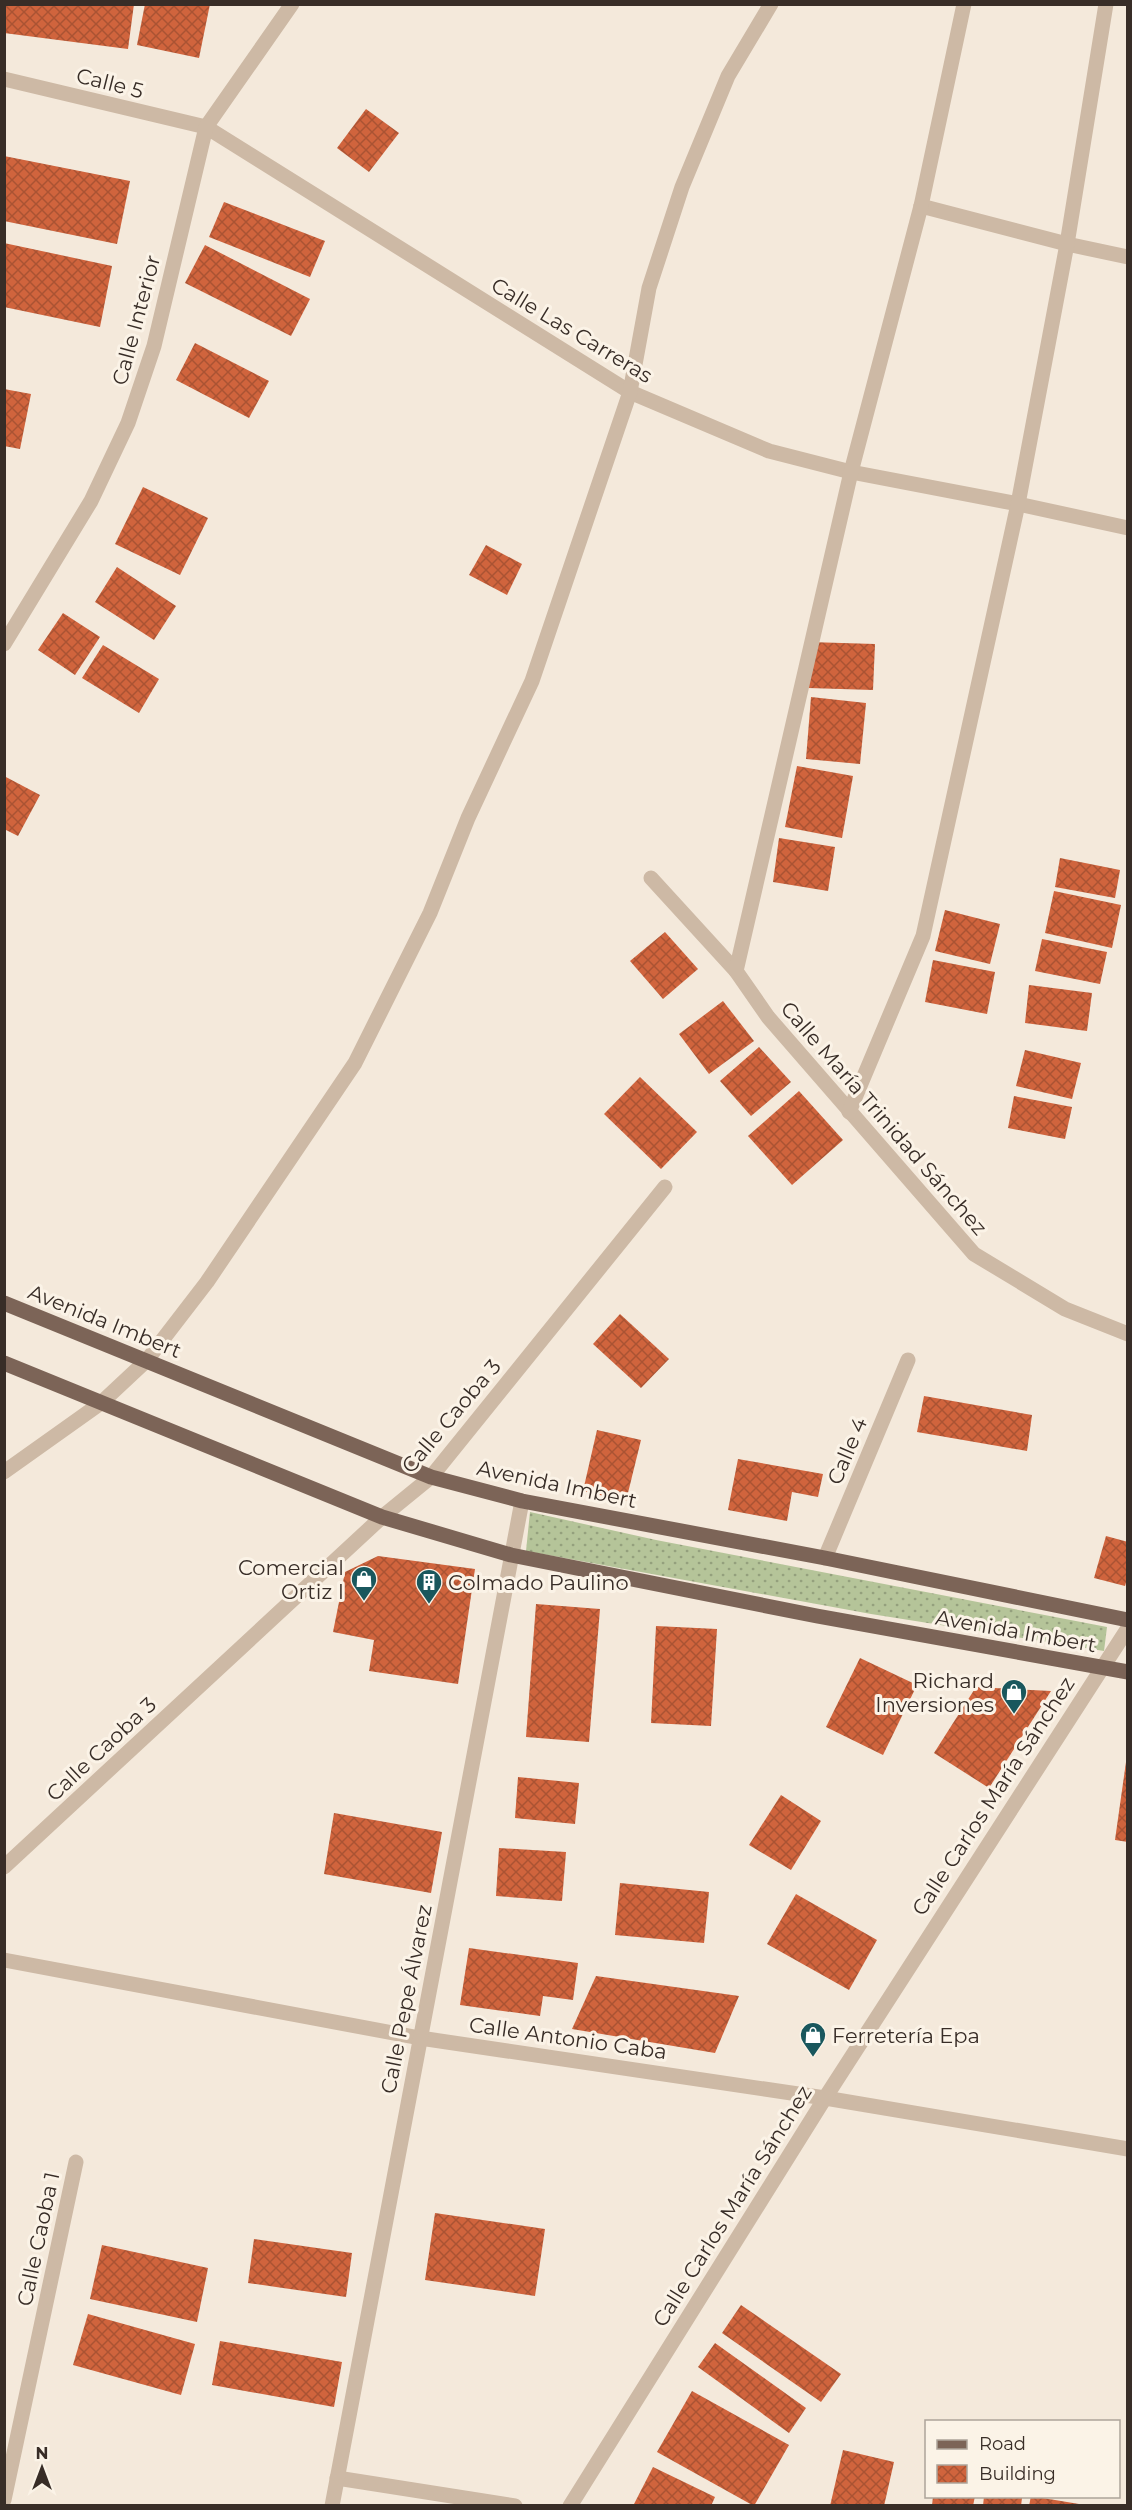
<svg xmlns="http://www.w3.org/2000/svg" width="1132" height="2510" font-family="Montserrat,sans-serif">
	<defs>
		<pattern id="garden-dots" width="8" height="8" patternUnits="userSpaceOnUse" patternTransform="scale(1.5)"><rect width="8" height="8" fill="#b5c499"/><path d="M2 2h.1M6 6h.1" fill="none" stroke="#94a07d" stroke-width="1.8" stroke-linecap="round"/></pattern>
		<pattern id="building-cross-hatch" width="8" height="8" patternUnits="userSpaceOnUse" patternTransform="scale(1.5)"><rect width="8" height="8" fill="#d0643d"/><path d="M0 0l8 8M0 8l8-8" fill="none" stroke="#aa5333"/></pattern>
	</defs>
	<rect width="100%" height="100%" fill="#f4e9db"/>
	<polygon fill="url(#garden-dots)" points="530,1512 656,1540 1107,1627 1104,1651 871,1614 526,1551"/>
	<g fill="url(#building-cross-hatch)">
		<polygon points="4,4 134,4 128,49 4,33"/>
		<polygon points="145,4 210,4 199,58 137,45"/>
		<polygon points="366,109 399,133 369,172 337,148"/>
		<polygon points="4,156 130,181 117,244 4,221"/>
		<polygon points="224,202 325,241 310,277 209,237"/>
		<polygon points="4,243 112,266 100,327 4,307"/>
		<polygon points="205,245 310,299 291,336 185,283"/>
		<polygon points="195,343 269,381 249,418 176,380"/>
		<polygon points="4,389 31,394 20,449 4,446"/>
		<polygon points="143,487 208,518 180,575 115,544"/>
		<polygon points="486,545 522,564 507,595 469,575"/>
		<polygon points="117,567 176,606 154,640 95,602"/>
		<polygon points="63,613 100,637 75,675 38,650"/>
		<polygon points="809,642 875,644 873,690 808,688"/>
		<polygon points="103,645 159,679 139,713 82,678"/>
		<polygon points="811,697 866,703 860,764 806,759"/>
		<polygon points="797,766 853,776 842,838 785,827"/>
		<polygon points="4,776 40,795 18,836 4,829"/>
		<polygon points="779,838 835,847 828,891 773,882"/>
		<polygon points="1060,858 1120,870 1115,898 1055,887"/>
		<polygon points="1054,891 1121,905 1112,948 1045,933"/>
		<polygon points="945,910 1000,924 990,964 935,951"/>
		<polygon points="665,932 698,969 663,999 630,961"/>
		<polygon points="1042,939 1107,952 1100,984 1035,971"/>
		<polygon points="933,960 995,972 987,1014 925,1002"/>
		<polygon points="1029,985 1092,993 1087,1031 1025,1023"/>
		<polygon points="723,1001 754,1041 709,1074 679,1034"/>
		<polygon points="759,1047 791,1082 751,1116 720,1081"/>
		<polygon points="1025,1050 1081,1063 1072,1099 1016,1086"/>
		<polygon points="640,1077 697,1132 661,1169 604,1114"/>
		<polygon points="799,1091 843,1140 792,1185 748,1136"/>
		<polygon points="1014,1096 1072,1107 1065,1139 1008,1128"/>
		<polygon points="620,1314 669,1359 641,1388 593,1344"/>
		<polygon points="924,1396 1032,1415 1027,1451 917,1432"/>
		<polygon points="597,1430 641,1440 626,1501 583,1491"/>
		<polygon points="738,1459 823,1474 818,1497 792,1492 787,1521 728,1510"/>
		<polygon points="1106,1536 1128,1542 1128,1576 1125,1586 1094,1578"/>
		<polygon points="378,1556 475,1569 458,1684 369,1671 374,1640 333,1632 345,1572"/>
		<polygon points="536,1604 600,1609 589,1742 526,1737"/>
		<polygon points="656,1626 717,1629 711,1726 651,1723"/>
		<polygon points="860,1658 917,1685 883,1755 826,1727"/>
		<polygon points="976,1687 1051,1691 989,1788 934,1753"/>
		<polygon points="1126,1762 1128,1763 1128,1842 1115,1840"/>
		<polygon points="518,1777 579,1783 575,1824 515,1818"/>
		<polygon points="781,1795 821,1821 791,1870 749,1845"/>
		<polygon points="334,1813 442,1832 431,1893 324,1874"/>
		<polygon points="499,1848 566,1852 562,1901 496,1896"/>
		<polygon points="620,1883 709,1892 704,1943 615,1935"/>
		<polygon points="796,1894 877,1940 849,1990 767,1944"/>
		<polygon points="469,1948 578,1963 573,2000 543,1996 540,2016 460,2005"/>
		<polygon points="596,1976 739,1996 715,2053 572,2029"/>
		<polygon points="435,2213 545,2229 535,2296 425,2280"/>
		<polygon points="254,2239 352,2253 346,2297 248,2283"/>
		<polygon points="102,2245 208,2268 197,2322 90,2299"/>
		<polygon points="741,2305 841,2374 821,2402 722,2333"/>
		<polygon points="88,2314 195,2344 181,2395 73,2365"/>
		<polygon points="220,2341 342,2362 334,2407 212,2385"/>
		<polygon points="715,2343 806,2408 789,2433 698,2367"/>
		<polygon points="692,2391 789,2445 754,2506 657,2452"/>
		<polygon points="843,2450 894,2462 884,2506 830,2506"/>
		<polygon points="653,2467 715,2497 711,2506 633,2506"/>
		<polygon points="933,2496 975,2496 973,2506 932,2506"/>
		<polygon points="984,2496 1013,2496 1022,2498 1021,2506 983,2506"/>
		<polygon points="1031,2496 1079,2504 1079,2506 1029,2506"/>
	</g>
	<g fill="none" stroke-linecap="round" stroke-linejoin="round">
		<g stroke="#cdb9a5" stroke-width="15">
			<polyline points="4,79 206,127 630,392 769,451 851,472 1018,504 1128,528"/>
			<polyline points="921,206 1067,244 1128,257"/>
			<polyline points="4,644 91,501 128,423 154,346 206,127 292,4"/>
			<polyline points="651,878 736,971 768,1017 974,1254 1065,1309 1128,1334"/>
			<polyline points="736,971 851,472 921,206 964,4"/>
			<polyline points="849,1112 923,936 1018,504 1067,244 1106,4"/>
			<polyline points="4,1472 101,1403 147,1360 207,1282 355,1063 430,913 468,818 532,681 630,392 649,288 682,187 728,76 771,4"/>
			<polyline points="825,1558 908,1360"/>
			<polyline points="4,1867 382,1517 431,1477 665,1187"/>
			<polyline points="4,1960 420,2038 825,2098 1128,2149"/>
			<polyline points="337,2478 515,2506"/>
			<polyline points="4,2500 76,2162"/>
			<polyline points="332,2506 522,1501"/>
			<polyline points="570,2506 825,2098 1128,1628"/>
		</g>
		<g stroke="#7c6457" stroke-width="15">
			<polyline points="4,1303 431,1477 522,1501 825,1558 1128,1620"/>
			<polyline points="4,1363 382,1517 511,1555 817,1616 1128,1672"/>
		</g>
	</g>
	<defs>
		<g id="shop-pin" transform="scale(1.35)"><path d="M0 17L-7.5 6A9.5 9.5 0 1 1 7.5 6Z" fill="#19575d" stroke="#fbf3e7"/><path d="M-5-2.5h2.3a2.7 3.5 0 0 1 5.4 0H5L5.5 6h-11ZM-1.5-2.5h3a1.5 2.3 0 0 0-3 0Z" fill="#fff"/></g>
		<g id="building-pin" transform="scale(1.35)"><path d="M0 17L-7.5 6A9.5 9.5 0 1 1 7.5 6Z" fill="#19575d" stroke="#fbf3e7"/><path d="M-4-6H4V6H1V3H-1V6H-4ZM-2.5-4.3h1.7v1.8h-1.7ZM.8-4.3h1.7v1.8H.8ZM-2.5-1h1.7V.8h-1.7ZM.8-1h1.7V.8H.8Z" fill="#fff"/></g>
	</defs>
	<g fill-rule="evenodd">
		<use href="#shop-pin" x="364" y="1579"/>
		<use href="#building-pin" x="429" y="1582"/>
		<use href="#shop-pin" x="1014" y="1692"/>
		<use href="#shop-pin" x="813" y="2035"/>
	</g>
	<g text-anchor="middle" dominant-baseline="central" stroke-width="6" stroke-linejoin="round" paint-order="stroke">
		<g font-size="21" fill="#382d27" stroke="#fbf3e7">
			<text transform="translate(110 83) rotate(14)">Calle 5</text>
			<text transform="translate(136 320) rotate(-75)">Calle Interior</text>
			<text transform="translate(572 330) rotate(31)">Calle Las Carreras</text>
			<text transform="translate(884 1118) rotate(49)">Calle María Trinidad Sánchez</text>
			<text transform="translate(105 1321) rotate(22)">Avenida Imbert</text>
			<text transform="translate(451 1416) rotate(-50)">Calle Caoba 3</text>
			<text transform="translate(847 1451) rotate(-67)">Calle 4</text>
			<text transform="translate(557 1484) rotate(12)">Avenida Imbert</text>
			<text transform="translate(1016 1631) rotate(10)">Avenida Imbert</text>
			<text transform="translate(101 1749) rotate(-43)">Calle Caoba 3</text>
			<text transform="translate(993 1796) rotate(-57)">Calle Carlos María Sánchez</text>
			<text transform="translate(406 1999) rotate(-79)">Calle Pepe Álvarez</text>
			<text transform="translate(568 2038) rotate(8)">Calle Antonio Caba</text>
			<text transform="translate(732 2206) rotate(-58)">Calle Carlos María Sánchez</text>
			<text transform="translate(38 2239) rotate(-78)">Calle Caoba 1</text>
		</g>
		<g font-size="21" fill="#382d27" stroke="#fbf3e7" text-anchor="end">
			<text x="344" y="1567">Comercial<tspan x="344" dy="24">Ortiz I</tspan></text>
			<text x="448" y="1582" text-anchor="start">Colmado Paulino</text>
			<text x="994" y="1680">Richard<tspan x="994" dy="24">Inversiones</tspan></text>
			<text x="832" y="2035" text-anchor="start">Ferretería Epa</text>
		</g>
	</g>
	<rect width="1132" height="2510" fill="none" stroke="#382d27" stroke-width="12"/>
	<rect x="925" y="2420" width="195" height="78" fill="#fbf3e7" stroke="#ada49a" stroke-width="1.5"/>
	<rect x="937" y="2440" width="30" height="9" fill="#7c6457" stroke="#ada49a" stroke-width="1.5"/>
	<text x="979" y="2450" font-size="18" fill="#382d27">Road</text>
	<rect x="937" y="2465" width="30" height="18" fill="url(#building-cross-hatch)" stroke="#ada49a" stroke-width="1.5"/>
	<text x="979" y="2480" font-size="18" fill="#382d27">Building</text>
	<g transform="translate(42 2468)" stroke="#fbf3e7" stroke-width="4.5" paint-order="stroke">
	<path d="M0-4.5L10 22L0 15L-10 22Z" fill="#382d27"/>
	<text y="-9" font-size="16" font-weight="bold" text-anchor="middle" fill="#382d27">N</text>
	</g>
</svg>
